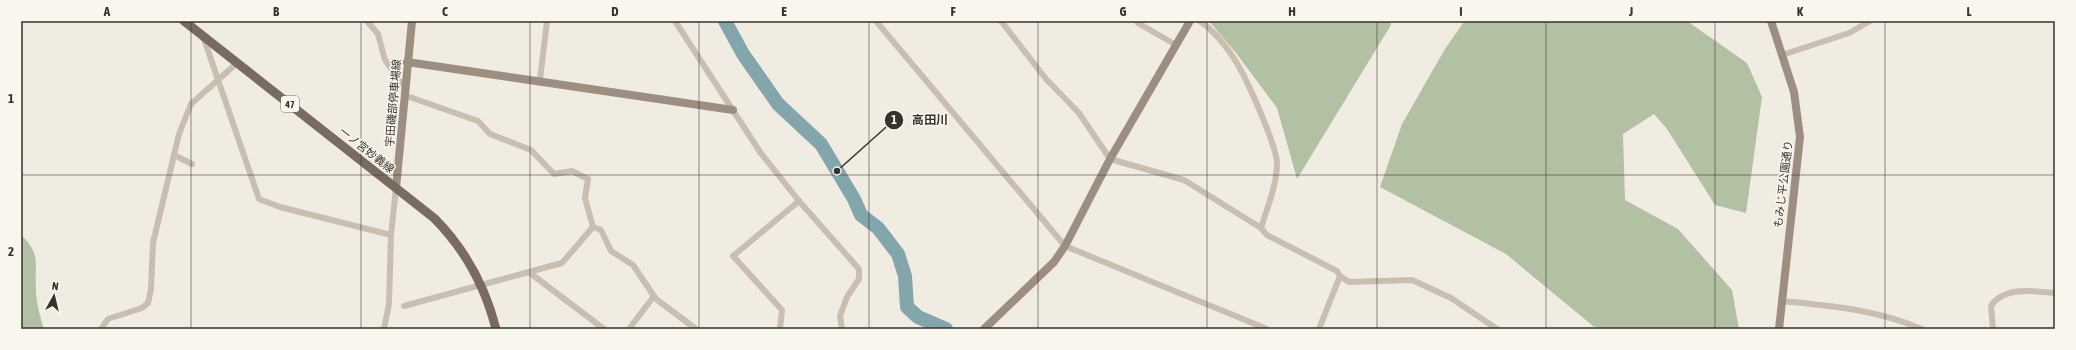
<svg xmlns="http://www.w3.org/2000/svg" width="2076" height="350" font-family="'Asap Condensed','Noto Sans JP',sans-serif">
	<rect width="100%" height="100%" fill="#f1ece2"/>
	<g fill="#b2c0a3">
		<polygon points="1209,21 1390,21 1391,25 1297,179 1277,108 1236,53"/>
		<polygon points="1462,21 1687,21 1747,63 1762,97 1746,213 1715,205 1667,129 1654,114 1623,134 1625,200 1678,229 1732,290 1739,329 1604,329 1593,326 1506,254 1380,187 1402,124 1445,49 1463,23"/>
		<path d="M21,235c21,20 13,29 15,54 0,14 4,27 8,40h-23z"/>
	</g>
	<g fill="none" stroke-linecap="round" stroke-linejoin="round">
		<polyline stroke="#83a5ac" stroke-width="14" points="725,21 743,54 778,104 821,144 854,199 861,215 878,228 898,254 905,276 907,307 918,317 946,329"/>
		<g stroke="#c9beaf" stroke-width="6">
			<polyline points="367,21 378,34 385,60 405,88"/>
			<polyline points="675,21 760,152 799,201 859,269 859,279 847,297 840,316 842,329"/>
			<polyline points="876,21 1065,246 1267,329"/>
			<polyline points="1001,21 1046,79 1079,113 1110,159 1184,180 1261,228 1267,235 1337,271 1340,276 1349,282 1412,280 1451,298 1497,329"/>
			<polyline points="1140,21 1138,23 1176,45"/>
			<path d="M1200,21c14,10 24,22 33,36 12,17 43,87 44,106 0,22 -10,45 -16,65"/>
			<polyline points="203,36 259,199 280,207 391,235"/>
			<polyline points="1782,55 1849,33 1870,21"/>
			<polyline points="540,80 547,21"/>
			<polyline points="404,95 478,121 490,134 531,150 554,174 572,171 588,179 585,198 593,227"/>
			<polyline points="174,155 192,164"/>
			<polyline points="530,273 604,329"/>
			<path d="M1782,301c50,5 92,8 140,28"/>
			<polyline points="404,306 562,263 593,227 601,230 611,251 633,265 656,299 696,329"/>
			<polyline points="101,329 108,319 142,308 148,303 151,289 153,243 179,134 191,104 237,63"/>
			<polyline points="384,329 389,304 391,235 396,188"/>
			<polyline points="629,329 654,296"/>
			<polyline points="780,329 782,310 733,256 799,201"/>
			<polyline points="1319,329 1340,276"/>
			<path d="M1993,329l-2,-23c13,-20 43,-15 64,-13"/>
		</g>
		<g stroke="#9c8e80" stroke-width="8">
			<polyline points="1771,21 1794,92 1800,137 1779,329"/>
			<polyline points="407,62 733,110"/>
			<polyline points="396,188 412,21"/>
			<polyline points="984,329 1054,262 1065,246 1110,159 1190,21"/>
		</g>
		<path stroke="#796b5f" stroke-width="9" d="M184,21l250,197c31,31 51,68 62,111"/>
	</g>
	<path fill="none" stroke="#38322c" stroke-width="1" stroke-opacity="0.55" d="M191,21v308M361,21v308M530,21v308M699,21v308M869,21v308M1038,21v308M1207,21v308M1377,21v308M1546,21v308M1715,21v308M1885,21v308M21,175h2034"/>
	<g text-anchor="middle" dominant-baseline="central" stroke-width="3" stroke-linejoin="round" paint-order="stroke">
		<rect fill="#f9f6ee" stroke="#726d66" stroke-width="1" x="281" y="96" width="18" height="16" rx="3"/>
		<g font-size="10" font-weight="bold" fill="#38322c">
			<text x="290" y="104">47</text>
		</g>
		<g font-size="11" fill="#38322c" stroke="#f9f6ee">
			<text transform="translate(393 103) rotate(-85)">宇田磯部停車場線</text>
			<text transform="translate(367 150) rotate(38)">一ノ宮妙義線</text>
			<text transform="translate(1783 184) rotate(-83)">もみじ平公園通り</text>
		</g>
	</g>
	<path fill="none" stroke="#38322c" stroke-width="1.5" d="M837 171L894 120"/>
	<g fill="#38322c" stroke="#f9f6ee" stroke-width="1.5">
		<circle cx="837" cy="171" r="4"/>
		<circle cx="894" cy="120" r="10"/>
	</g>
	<g font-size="12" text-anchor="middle" font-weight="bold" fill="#fff">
		<text x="894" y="124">1</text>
	</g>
	<g font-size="12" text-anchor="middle" font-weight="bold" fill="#38322c" stroke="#f9f6ee" stroke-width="3" stroke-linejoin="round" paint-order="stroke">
		<text x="930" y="124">高田川</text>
	</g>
	<rect width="2076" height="350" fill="none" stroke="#f9f6ee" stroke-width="44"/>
	<g transform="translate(54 296) rotate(8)" stroke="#f9f6ee" stroke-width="3" paint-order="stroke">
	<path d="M0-3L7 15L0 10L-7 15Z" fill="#38322c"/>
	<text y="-6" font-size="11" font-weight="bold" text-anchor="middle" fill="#38322c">N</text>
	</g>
	<rect x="22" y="22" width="2032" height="306" fill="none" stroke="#38322c" stroke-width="1.5"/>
	<g font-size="13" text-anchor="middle" font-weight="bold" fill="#38322c">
		<text x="107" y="16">A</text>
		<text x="276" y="16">B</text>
		<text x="445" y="16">C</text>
		<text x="615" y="16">D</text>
		<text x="784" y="16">E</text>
		<text x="953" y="16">F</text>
		<text x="1123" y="16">G</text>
		<text x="1292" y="16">H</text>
		<text x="1461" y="16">I</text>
		<text x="1631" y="16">J</text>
		<text x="1800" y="16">K</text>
		<text x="1969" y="16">L</text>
		<text x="11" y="103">1</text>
		<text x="11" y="256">2</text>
	</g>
</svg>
